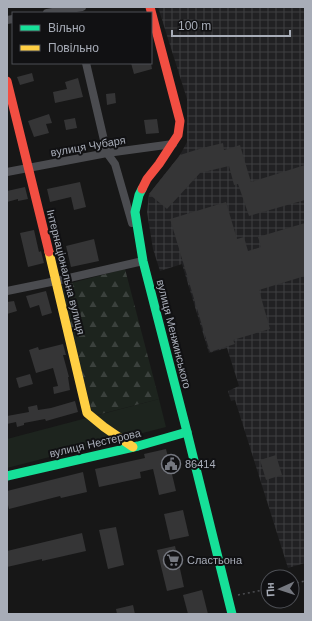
<svg xmlns="http://www.w3.org/2000/svg" width="312" height="621" font-family="Helvetica,sans-serif">
	<defs>
		<pattern id="industrial-grid" width="8" height="8" patternUnits="userSpaceOnUse"><rect width="8" height="8" fill="#212123"/><path d="M0 4h8M4 0v8" fill="none" stroke="#3e3f41"/></pattern>
		<pattern id="forest-firs" width="22" height="20" patternUnits="userSpaceOnUse"><rect width="22" height="20" fill="#1d241e"/><path d="M5 1l3.5 6h-7zM16 11l3.5 6h-7z" fill="#3b413d"/></pattern>
	</defs>
	<rect width="100%" height="100%" fill="#171717"/>
	<polygon fill="url(#industrial-grid)" points="158,7 305,7 305,563 288,568 235,400 231,401 228,391 239,386 227,348 209,353 182,264 160,271 153,249 147,212 149,194 180,155 187,142 187,99"/>
	<polygon fill="#1d241e" points="159,399 166,427 7,468 7,439"/>
	<polygon fill="url(#forest-firs)" points="125,269 159,399 93,416 60,286"/>
	<g fill="#353536">
		<polygon points="131,63 151,63 152,69 134,74"/>
		<polygon points="32,73 34,81 20,85 17,77"/>
		<polygon points="78,78 83,97 55,103 53,92 67,89 65,82"/>
		<polygon points="115,93 116,103 107,105 106,94"/>
		<polygon points="49,114 52,123 46,124 49,133 34,137 28,121"/>
		<polygon points="75,118 77,128 66,130 64,120"/>
		<polygon points="157,119 159,133 146,134 144,120"/>
		<polygon points="223,143 224,150 240,145 251,182 305,165 305,200 249,216 238,184 234,185 229,166 200,173 167,209 149,194 180,155 202,148"/>
		<polygon points="80,182 86,207 74,210 71,197 50,202 47,189"/>
		<polygon points="25,187 28,199 18,201 18,199 7,202 7,191"/>
		<polygon points="226,202 237,239 244,237 248,251 261,247 258,237 305,223 305,276 259,290 270,329 233,340 235,344 210,352 170,219"/>
		<polygon points="34,230 39,252 41,251 44,263 28,267 20,233"/>
		<polygon points="94,239 99,261 71,267 66,246"/>
		<polygon points="46,291 52,313 42,316 39,305 30,308 26,296"/>
		<polygon points="14,301 17,311 7,314 7,302"/>
		<polygon points="63,344 66,355 63,355 69,377 68,377 70,390 54,394 53,387 58,386 53,368 36,373 29,350 38,347 39,350"/>
		<polygon points="30,374 33,384 19,388 16,378"/>
		<polygon points="75,401 78,412 46,421 45,419 24,423 24,425 17,427 16,422 7,424 7,416 29,412 28,407 37,405 38,410 51,408"/>
		<polygon points="166,449 176,491 159,495 153,469 140,472 141,478 99,487 95,469 145,458 144,454"/>
		<polygon points="276,455 282,475 266,480 260,460"/>
		<polygon points="83,472 87,492 61,498 60,496 9,509 7,501 7,491"/>
		<polygon points="183,510 189,536 170,540 164,514"/>
		<polygon points="116,527 124,565 108,569 99,530"/>
		<polygon points="82,533 86,551 42,561 42,559 7,567 7,551"/>
		<polygon points="175,546 184,587 167,591 157,550"/>
		<polygon points="202,590 208,614 188,614 183,595"/>
		<polygon points="133,605 135,614 117,614 116,609"/>
	</g>
	<g fill="none" stroke-linecap="round" stroke-linejoin="round">
		<g stroke="#4d4e52" stroke-width="1.5" stroke-dasharray="2 3" stroke-linecap="butt">
			<polyline points="292,584 305,581"/>
			<polyline points="238,595 268,589"/>
		</g>
		<g stroke="#4b4c50" stroke-width="8">
			<polyline points="47,13 82,7"/>
			<polyline points="7,20 13,19"/>
			<polyline points="86,63 107,153 115,164 132,223"/>
			<polyline points="7,172 107,153 173,144"/>
			<polyline points="7,291 56,281 143,261 142,257"/>
		</g>
		<g stroke="#16e098" stroke-width="9">
			<polyline points="142,189 139,195 135,212 143,261 187,432 232,614"/>
			<polyline points="7,476 138,446 187,432"/>
		</g>
		<polyline stroke="#ffcf43" stroke-width="9" points="49,252 87,413 104,427 133,447"/>
		<g stroke="#f24e42" stroke-width="9">
			<polyline points="7,81 49,252"/>
			<polyline points="142,189 147,179 159,164 178,135 180,121 150,7"/>
		</g>
	</g>
	<defs>
		<g id="civic-ring" transform="scale(1)"><circle r="9.5" fill="#111113" stroke="#757880" stroke-width="1.5"/><path d="M-.6-6.5H3V-4.5H.6V-3L4-1V1h2V6H-6V1h2V-1L-.6-3ZM-1.2 2.5V6h2.4V2.5Z" fill="#757880"/></g>
		<g id="supermarket-ring" transform="scale(1)"><circle r="9.5" fill="#111113" stroke="#757880" stroke-width="1.5"/><path d="M-6-5.5h2.5l.6 2H6L4.5 2H-2.5L-4.4-4H-6ZM-1.5 3.2a1.3 1.3 0 1 0 .1 0ZM3 3.2a1.3 1.3 0 1 0 .1 0Z" fill="#757880"/></g>
	</defs>
	<g fill-rule="evenodd">
		<use href="#civic-ring" x="171" y="464"/>
		<use href="#supermarket-ring" x="173" y="560"/>
	</g>
	<g text-anchor="middle" dominant-baseline="central" stroke-width="4" stroke-linejoin="round" paint-order="stroke">
		<g font-size="11" fill="#a8adb8" stroke="#111113">
			<text transform="translate(88 146) rotate(-10)">вулиця Чубаря</text>
			<text transform="translate(66 272) rotate(76)">Інтернаціональна вулиця</text>
			<text transform="translate(174 334) rotate(76)">вулиця Менжинського</text>
			<text transform="translate(95 443) rotate(-13)">вулиця Нестерова</text>
		</g>
		<g font-size="11" fill="#a8adb8" stroke="#111113" text-anchor="start">
			<text x="185" y="464">86414</text>
			<text x="187" y="560">Сластьона</text>
		</g>
	</g>
	<rect width="312" height="621" fill="none" stroke="#a8adb8" stroke-width="16"/>
	<rect x="12" y="12" width="140" height="52" fill="#111113" stroke="#4d4f55"/>
	<rect x="20" y="25" width="20" height="6" fill="#16e098" stroke="#4d4f55"/>
	<text x="48" y="32" font-size="12" fill="#a8adb8">Вільно</text>
	<rect x="20" y="45" width="20" height="6" fill="#ffcf43" stroke="#4d4f55"/>
	<text x="48" y="52" font-size="12" fill="#a8adb8">Повільно</text>
	<g transform="translate(280 589) rotate(267)"><circle r="19" fill="#111113" stroke="#4d4f55"/>
	<path d="M0-3L7 15L0 10L-7 15Z" fill="#757880"/>
	<text y="-6" font-size="11" font-weight="bold" text-anchor="middle" fill="#a8adb8">Пн</text>
	</g>
	<path d="M172 30v6h118v-6" fill="none" stroke="#a8adb8" stroke-width="2"/>
	<text x="178" y="30" font-size="12" fill="#a8adb8" stroke="#111113" stroke-width="3" paint-order="stroke">100 m</text>
</svg>
